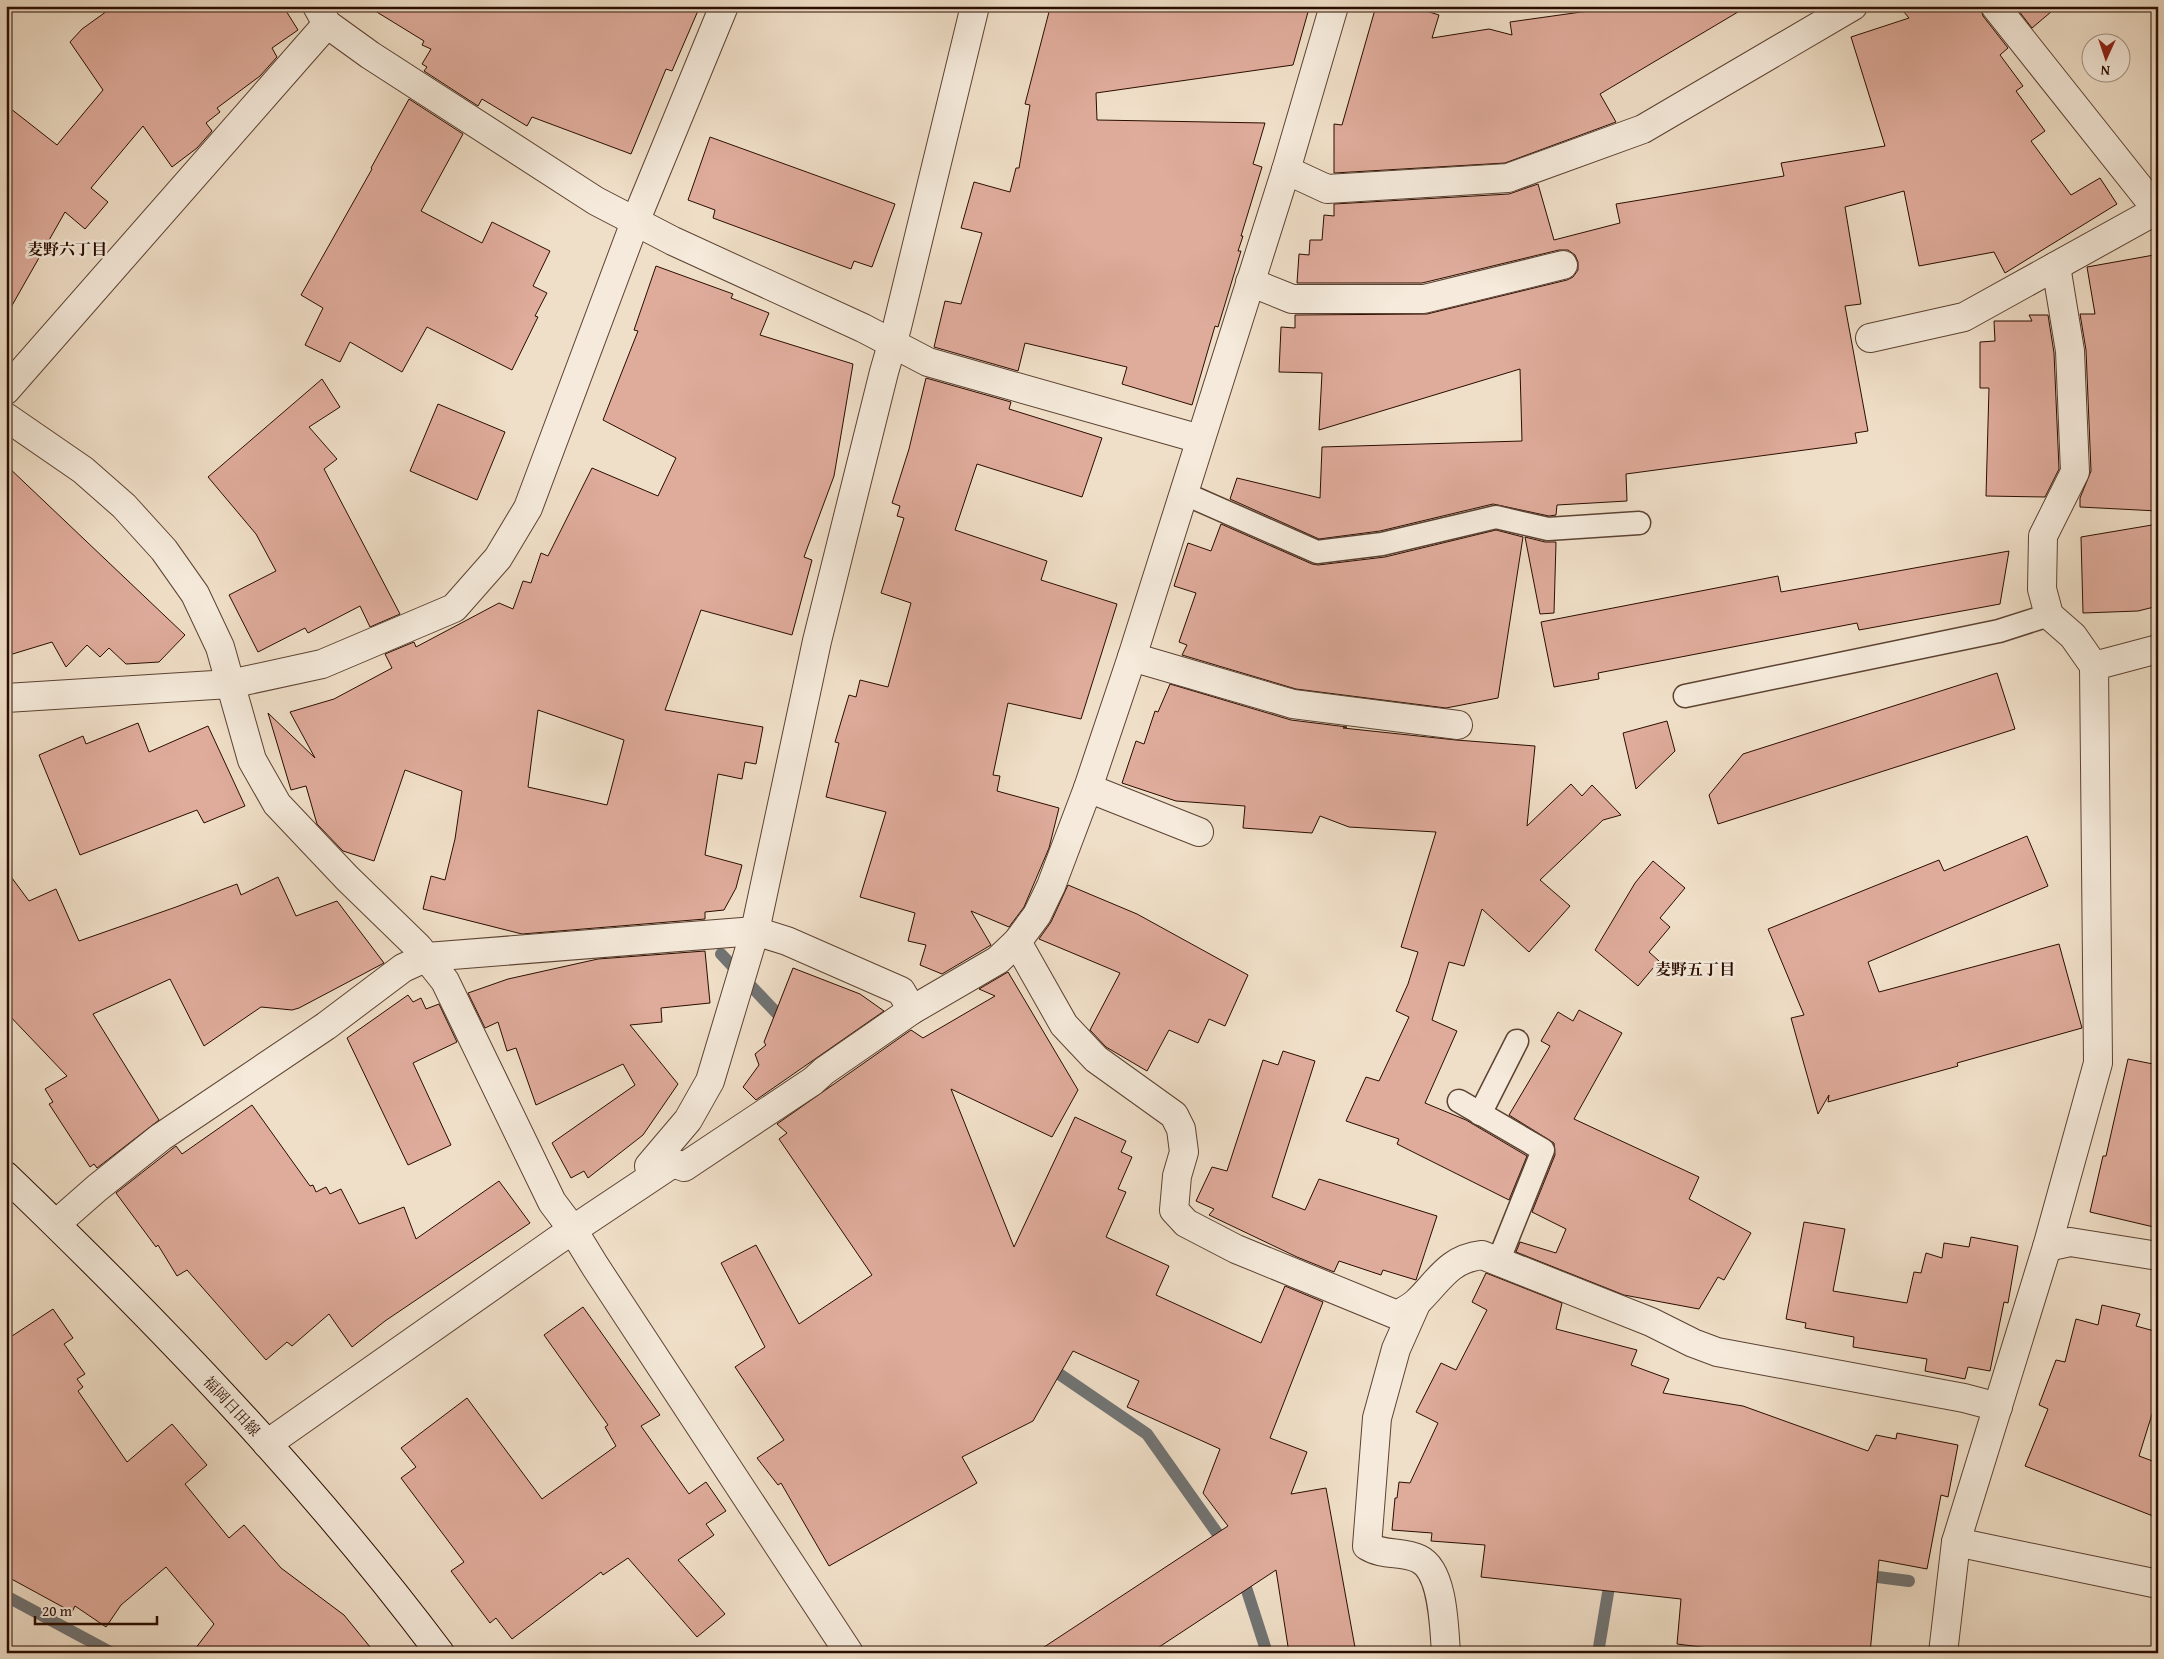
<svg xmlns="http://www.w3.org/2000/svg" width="2164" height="1659" font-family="'Gentium Book Plus','Noto Serif JP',serif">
	<rect width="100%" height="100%" fill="#f0dfc8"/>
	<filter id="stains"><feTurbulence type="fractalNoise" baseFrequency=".004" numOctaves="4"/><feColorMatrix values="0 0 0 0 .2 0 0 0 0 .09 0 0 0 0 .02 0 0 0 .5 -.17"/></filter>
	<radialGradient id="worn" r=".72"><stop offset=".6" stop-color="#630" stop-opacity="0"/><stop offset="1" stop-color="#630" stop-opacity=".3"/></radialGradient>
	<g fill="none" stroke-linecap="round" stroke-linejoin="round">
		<g stroke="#717474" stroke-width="12">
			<polyline points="721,954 786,1023"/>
			<polyline points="1046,1365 1147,1434 1227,1547"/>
			<polyline points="1242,1575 1267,1653"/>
			<polyline points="1862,1575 1909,1581"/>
			<polyline points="6,1596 112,1653"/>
			<polyline points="1598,1653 1611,1575"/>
		</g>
	</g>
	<g fill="#dfab9b" stroke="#2a0d00" fill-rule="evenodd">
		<polygon points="114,6 283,6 298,30 272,48 277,57 260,76 217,108 220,112 206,123 212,131 197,148 172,167 143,126 91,188 108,202 85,229 65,212 6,316 6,105 57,145 103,90 70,42 82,29"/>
		<polygon points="367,6 700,6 672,71 666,69 631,154 532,117 527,126 482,99 478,106 424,71 427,67 422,64 431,49 422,45 424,41"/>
		<polygon points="1068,6 1290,6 1308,12 1293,65 1096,93 1097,120 1265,123 1253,164 1262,167 1241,236 1243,236 1238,251 1241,251 1218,327 1215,326 1192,405 1122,384 1127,367 1025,343 1018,371 934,347 945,301 961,304 982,233 961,228 974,182 1010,192 1016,168 1019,168 1030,105 1025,104 1050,8 1067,11"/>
		<polygon points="1376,6 1410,6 1439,15 1432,38 1489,29 1512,35 1510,22 1624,6 1748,6 1600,94 1616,122 1505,163 1334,173 1334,124 1342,125"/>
		<polygon points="1899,6 1980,6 1983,16 2008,48 2000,55 2023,86 2016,91 2045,131 2031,141 2071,195 2100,178 2117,204 2005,273 1994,252 1919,266 1904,191 1845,207 1861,304 1845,306 1868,431 1855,433 1857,443 1626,474 1627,501 1557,505 1556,515 1549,516 1493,504 1380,531 1319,539 1230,499 1237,478 1320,498 1322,447 1522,441 1520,369 1319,430 1322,373 1279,372 1281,327 1295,328 1295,315 1427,314 1567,280 1573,277 1578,270 1578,262 1575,255 1568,250 1559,250 1422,283 1297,283 1299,254 1309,255 1310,240 1322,240 1324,215 1334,216 1334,204 1509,194 1538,184 1554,240 1620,223 1616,204 1784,176 1781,163 1885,146 1851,37 1909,18"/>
		<polygon points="2015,6 2058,6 2032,28"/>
		<polygon points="409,99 463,134 421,211 482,243 492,222 550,251 533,286 547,293 535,316 538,317 512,370 427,327 402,372 350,342 340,362 305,345 323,308 301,295 372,169 371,168"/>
		<polygon points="710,137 895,204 872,267 854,261 851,269 713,218 715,210 688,200"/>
		<polygon points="2154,255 2158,277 2158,511 2080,507 2080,498 2091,471 2086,350 2080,314 2095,314 2087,267"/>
		<path d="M656,266l77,28 -2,4 38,15 -9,22 93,29 -19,112 -30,81 8,3 -20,75 -91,-25 -36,100 98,17 -7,37 -11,-2 -3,17 -24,-5 -13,81 37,10 -6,23 -12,22 -19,2v7l-183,15 -99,-25 8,-33 14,4 10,-41 7,-48 -57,-21 -31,91 -31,-10 -26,-27 -11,-38 -15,4 -23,-77 47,45 -25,-46 44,-13 58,-31 -7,-14 29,-12 2,5 83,-44 14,6 10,-28 8,2 10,-30 7,3 44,-88 66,28 18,-38 -73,-38 35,-89 -4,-1zM538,710l86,30 -17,65 -79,-18z"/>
		<polygon points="2029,315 2048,315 2054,353 2059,469 2045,497 1986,496 1989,388 1980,388 1980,342 1995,341 1994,321 2032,321"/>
		<polygon points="926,378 1011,402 1009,409 1102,438 1082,497 977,464 955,530 1047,561 1041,580 1117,604 1081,719 1008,703 993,775 1000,776 997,791 1059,808 1049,848 1024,907 1009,927 971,911 991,945 942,974 920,965 926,945 908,941 915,913 860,897 886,812 826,797 839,743 835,742 849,695 856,697 860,680 888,687 911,603 881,593 904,518 897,516 900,506 892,503 909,449"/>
		<polygon points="322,379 340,407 309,427 337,459 324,469 400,614 370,627 360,606 308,633 305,628 258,652 229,595 276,571 256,534 208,477"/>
		<polygon points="438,404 505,432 477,500 410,471"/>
		<polygon points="6,465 185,635 159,662 126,664 109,648 100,657 87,645 66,667 52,642 6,656"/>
		<polygon points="1221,524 1312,564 1318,565 1385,557 1496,530 1523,537 1498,698 1446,708 1296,689 1182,655 1187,645 1179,642 1196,593 1174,586 1188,543 1211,551"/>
		<polygon points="2158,524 2158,606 2138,611 2083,613 2081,537"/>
		<polygon points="1525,537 1545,542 1556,542 1554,613 1540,614"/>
		<polygon points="2009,551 2000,604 1859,630 1857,623 1598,673 1599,679 1554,687 1541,622 1778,576 1781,592"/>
		<polygon points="1997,673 2015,729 1718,824 1709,795 1743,754"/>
		<polygon points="1170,684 1291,720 1347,727 1343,728 1456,740 1535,746 1527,826 1571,784 1582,796 1592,785 1621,815 1603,820 1540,880 1570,906 1529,952 1482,909 1464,966 1449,962 1432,1020 1457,1031 1425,1103 1466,1120 1527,1156 1509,1200 1397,1144 1399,1139 1346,1121 1366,1077 1379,1081 1409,1017 1396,1011 1408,984 1418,952 1401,947 1436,832 1349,827 1320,816 1312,833 1243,828 1245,806 1176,801 1122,783 1136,741 1144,744 1155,711 1158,712"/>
		<polygon points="1667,721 1675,751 1636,789 1623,733"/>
		<polygon points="138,723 149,752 208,726 245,806 204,823 197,810 80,855 39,755 83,736 86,744"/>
		<polygon points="2027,836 2048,886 1868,962 1879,992 2059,944 2082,1028 1957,1063 1958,1066 1828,1102 1829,1095 1818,1114 1791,1018 1804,1015 1768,929 1939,860 1944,871"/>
		<polygon points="1653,861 1685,888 1660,918 1670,927 1649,952 1659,961 1638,986 1595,950 1635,883"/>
		<polygon points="6,870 29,901 56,889 79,941 176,907 237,884 241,895 278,877 296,916 337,901 384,963 299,1008 292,1010 261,1007 204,1046 170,979 93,1014 159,1120 97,1168 94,1164 90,1167 49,1104 53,1102 45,1089 67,1076 6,1012"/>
		<polygon points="1068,885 1137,914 1248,975 1225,1026 1209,1019 1198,1043 1169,1030 1147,1071 1106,1047 1090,1030 1120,973 1039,939 1051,922"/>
		<polygon points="705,951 710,1003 661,1008 662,1022 630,1025 678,1084 643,1135 588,1178 584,1171 571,1178 552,1143 635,1085 623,1064 536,1105 516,1048 507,1051 498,1022 485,1028 468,993 508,979 598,959"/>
		<polygon points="793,968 860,994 884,1011 756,1100 743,1087 759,1065 755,1054 766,1045 764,1042"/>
		<polygon points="1008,972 1078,1090 1052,1137 951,1089 1014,1247 1075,1117 1126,1141 1121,1152 1132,1157 1118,1189 1126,1192 1106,1237 1169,1266 1156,1295 1261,1343 1285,1286 1323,1302 1270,1438 1307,1452 1291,1494 1326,1488 1356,1653 1289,1653 1276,1570 1150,1653 1035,1653 1228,1526 1203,1493 1220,1449 1127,1407 1139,1381 1073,1351 1033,1421 962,1457 977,1483 829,1566 781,1483 778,1485 757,1458 784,1440 735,1367 765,1347 721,1263 756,1245 799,1324 872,1275 779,1139 787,1133 777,1124 911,1030 923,1038 995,996 979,989"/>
		<polygon points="408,995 413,1002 421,998 426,1009 439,1004 457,1042 413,1063 451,1145 408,1165 347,1038"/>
		<polygon points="1579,1010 1622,1033 1574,1119 1699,1177 1689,1199 1751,1233 1724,1280 1718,1277 1699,1309 1624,1295 1516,1252 1520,1242 1556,1253 1566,1229 1532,1212 1555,1155 1554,1143 1509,1115 1550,1046 1541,1041 1558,1012 1573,1021"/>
		<polygon points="1283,1051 1315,1061 1272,1197 1305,1210 1319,1179 1437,1216 1416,1280 1383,1270 1381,1275 1339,1261 1334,1272 1297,1257 1209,1215 1214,1209 1196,1201 1212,1167 1227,1171 1263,1060 1278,1065"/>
		<polygon points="2128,1059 2158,1065 2158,1228 2090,1212 2103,1156 2106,1156"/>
		<polygon points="252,1105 310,1186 313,1185 316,1192 326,1187 330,1194 341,1189 359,1224 404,1207 416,1239 499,1181 530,1223 385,1321 352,1347 329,1314 292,1346 287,1342 266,1360 187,1270 177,1276 158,1245 156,1247 116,1193 176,1146 182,1154"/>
		<polygon points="1804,1222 1845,1229 1833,1291 1907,1303 1914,1272 1921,1273 1926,1253 1942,1258 1944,1243 1969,1247 1971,1237 2018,1246 2008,1303 2004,1302 1990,1371 1968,1367 1965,1379 1925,1371 1927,1359 1853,1347 1854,1337 1805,1328 1806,1323 1786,1319"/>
		<polygon points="1486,1273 1562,1303 1556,1329 1637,1350 1631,1365 1669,1379 1663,1393 1743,1406 1868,1451 1876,1435 1896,1439 1897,1433 1958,1445 1948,1497 1941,1495 1927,1569 1879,1560 1870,1653 1748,1653 1677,1644 1681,1599 1481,1577 1485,1545 1431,1541 1432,1533 1392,1530 1395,1498 1397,1498 1399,1482 1410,1483 1438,1423 1416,1412 1441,1363 1456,1370 1487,1310 1472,1302"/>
		<polygon points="2102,1305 2140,1314 2136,1326 2158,1332 2158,1395 2139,1456 2158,1463 2158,1518 2025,1466 2048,1409 2039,1405 2056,1360 2065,1362 2076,1319 2098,1325"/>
		<polygon points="583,1307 660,1415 641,1426 689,1494 706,1482 726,1511 706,1524 714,1535 678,1560 725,1614 697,1637 628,1558 603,1575 601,1572 512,1639 496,1618 490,1623 451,1571 464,1562 401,1478 416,1467 401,1448 467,1398 542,1499 616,1446 605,1427 608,1425 544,1335"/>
		<polygon points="53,1309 73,1338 64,1344 85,1374 77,1379 83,1387 78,1391 127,1462 172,1424 207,1465 185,1484 229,1538 244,1525 281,1568 344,1615 375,1653 192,1653 214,1624 166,1567 121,1605 106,1627 75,1606 72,1612 6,1576 6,1340"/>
	</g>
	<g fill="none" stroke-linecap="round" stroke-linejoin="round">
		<g stroke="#5c4232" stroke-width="25">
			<g id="service">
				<polyline points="1183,493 1317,552 1382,544 1496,517 1548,529 1639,523"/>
				<polyline points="1685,696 1999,631 2049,615"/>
				<polyline points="1459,1101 1543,1150 1498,1262"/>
				<polyline points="1480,1114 1517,1041"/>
			</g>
		</g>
		<g stroke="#5c4232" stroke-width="30">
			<g id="minor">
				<polyline points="317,6 327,24 370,55 596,201 673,241 863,328 928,362 1200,439"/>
				<polyline points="975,6 897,327 884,372 817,641 755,931 710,1081 688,1120 649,1166 673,1163 684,1167 813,1081 824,1071 912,1010 998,960 1017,942 1037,915 1051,886 1088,788 1132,657 1286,170 1334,6"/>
				<polyline points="1995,6 2158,211"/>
				<polyline points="1286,170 1327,189 1508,178 1643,129 1853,6"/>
				<polyline points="2056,266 2070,351 2075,472 2043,536 2042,589 2049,615 2073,636 2094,666"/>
				<polyline points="1250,282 1292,299 1424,299 1563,265"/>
				<polyline points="1870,338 1964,317 2157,210"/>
				<polyline points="6,390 327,24"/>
				<polyline points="6,417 83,470 124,506 164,550 195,594 220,647 252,760 277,804 347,878 418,947 445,981 552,1202 573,1230 595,1266 849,1653"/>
				<polyline points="1132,657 1293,704 1458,725"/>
				<polyline points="6,698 230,684 322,664 454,608 498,558 528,508 635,222 724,6"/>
				<polyline points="1088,788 1199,832"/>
				<path d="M1017,942l47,83 32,34 78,56 7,14 3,23 -7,24 -3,34 12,13 50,26 161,66c7,-4 15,-8 20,-13 22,-21 31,-43 65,-47l169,67 42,21 24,9 247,46 34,9"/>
				<polyline points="56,1224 97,1188 161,1137 326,1026 403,968 427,957 755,931 787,941 901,991 912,1010"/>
				<polyline points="2047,1247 2070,1242 2158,1256"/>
				<path d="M1416,1304l-20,45 -19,69 -10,128c16,10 36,5 52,13 25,12 25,70 27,94"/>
				<polyline points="267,1444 556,1241 673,1163"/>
				<polyline points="1956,1542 2158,1584"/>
				<polyline points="1943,1653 1956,1542 2047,1247 2098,1063 2094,666 2158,649"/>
			</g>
		</g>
		<g stroke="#2a0d00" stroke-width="30">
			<path id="secondary" d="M6,1176c155,149 305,305 434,477"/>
		</g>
		<use href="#service" stroke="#f5eadb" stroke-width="22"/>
		<use href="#minor" stroke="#f5eadb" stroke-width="28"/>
		<use href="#secondary" stroke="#f5eadb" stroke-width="28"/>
	</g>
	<g text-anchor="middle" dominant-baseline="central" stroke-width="5" stroke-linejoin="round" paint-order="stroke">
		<g font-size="15" fill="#2a0d00" stroke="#f5eadb">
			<text transform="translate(232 1406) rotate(47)">福岡日田線</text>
		</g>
		<g font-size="16" font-weight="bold" fill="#2a0d00" stroke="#f5eadb">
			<text x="67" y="249">麦野六丁目</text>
			<text x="1695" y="969">麦野五丁目</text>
		</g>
	</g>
	<rect width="2164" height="1659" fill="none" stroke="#f0dfc8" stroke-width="25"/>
	<rect x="8" y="8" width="2149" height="1644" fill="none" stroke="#2a0d00" stroke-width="2.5"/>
	<rect x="12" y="12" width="2139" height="1634" fill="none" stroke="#2a0d00"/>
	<g transform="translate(2106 58) rotate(183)"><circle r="24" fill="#f5eadb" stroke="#a49283"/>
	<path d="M0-4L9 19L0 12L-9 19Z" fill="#8f2418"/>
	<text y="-8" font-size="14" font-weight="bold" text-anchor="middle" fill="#2a0d00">N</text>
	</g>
	<path d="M35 1616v8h122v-8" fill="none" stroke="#2a0d00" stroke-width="2.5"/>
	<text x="42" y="1616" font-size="15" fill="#2a0d00" stroke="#f5eadb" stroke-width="4" paint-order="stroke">20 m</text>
	<rect width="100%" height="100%" filter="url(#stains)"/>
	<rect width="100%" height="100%" fill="url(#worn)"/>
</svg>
